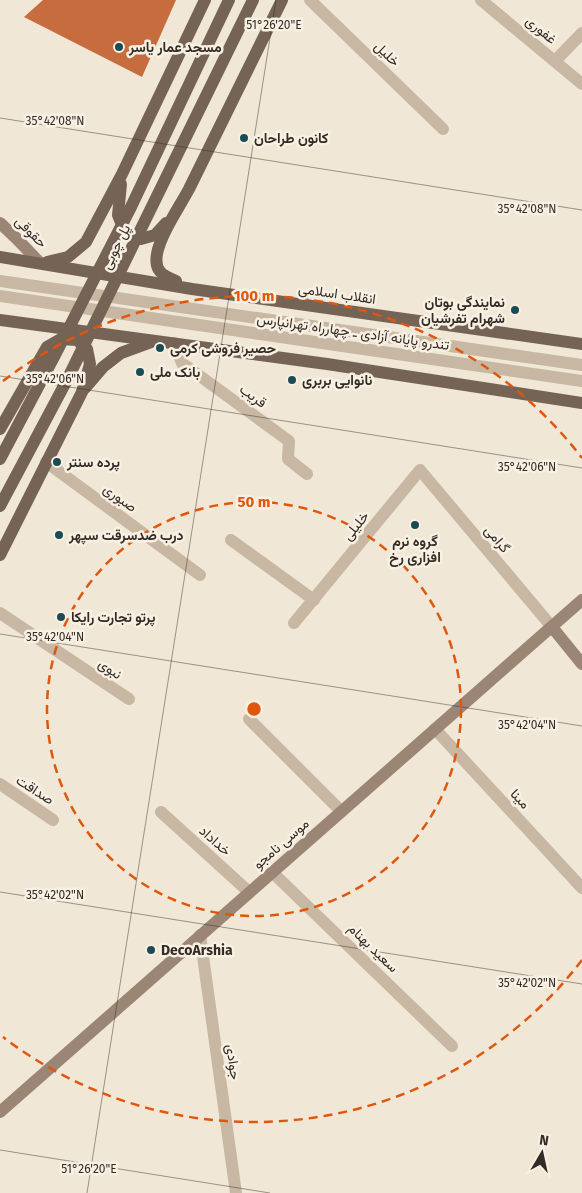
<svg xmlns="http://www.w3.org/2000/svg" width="582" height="1193" font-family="'Fira Sans',Vazirmatn,sans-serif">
	<rect width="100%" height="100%" fill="#f0e7d6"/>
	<polygon fill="#c66c3f" points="43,0 176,0 142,77 24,17"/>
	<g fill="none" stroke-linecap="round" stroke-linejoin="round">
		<g stroke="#c8b7a3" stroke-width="12">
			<polyline points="0,281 582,365"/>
			<polyline points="0,296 582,381"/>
		</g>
		<g stroke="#c8b7a3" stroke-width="12">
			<polyline points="310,0 443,129"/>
			<polyline points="481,0 582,84"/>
			<polyline points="555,61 582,33"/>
			<polyline points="174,343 182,363 289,441 288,459 307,474"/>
			<polyline points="46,462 200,575"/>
			<polyline points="231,540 314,600"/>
			<polyline points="0,613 129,699"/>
			<polyline points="294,623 420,470 552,627"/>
			<polyline points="249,719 341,811"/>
			<polyline points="435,729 582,888"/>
			<polyline points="0,784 53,820"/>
			<polyline points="161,812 249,892"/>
			<polyline points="272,872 452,1046"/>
			<polyline points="200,935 236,1193"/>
		</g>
		<g stroke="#9b8675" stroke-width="12">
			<polyline points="0,223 16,238 40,263"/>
			<polyline points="552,627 582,664"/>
			<polyline points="0,1112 582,600"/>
		</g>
		<g stroke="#756356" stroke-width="12">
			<polyline points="121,184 118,215 124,230 141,239 155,235 166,223"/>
			<polyline points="0,257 192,289 582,344"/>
			<polyline points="47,262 68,257 86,242 122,174 205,0"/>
			<path d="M176,281c-14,-6 -22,-10 -19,-27 3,-19 23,-48 32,-65 31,-63 62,-126 93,-189"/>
			<polyline points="0,320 327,364 582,403"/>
			<polyline points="85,388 103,367 121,353 151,342"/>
			<polyline points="0,429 47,347 61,339 77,340 87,349 90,364 82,392 0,555"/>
			<polyline points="0,459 55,355 131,207 229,0"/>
			<polyline points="0,506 67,380 253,0"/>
		</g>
	</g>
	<path fill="none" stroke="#332b25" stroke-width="1" stroke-opacity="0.45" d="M0,118l582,92M0,376l582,92M0,634l582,92M0,892l582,92M0,1150l270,43M87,1193l189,-1193"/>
	<g fill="none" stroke="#df570d" stroke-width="2.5" stroke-dasharray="9 6">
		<circle cx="254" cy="709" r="207"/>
		<path d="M582 960A413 413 0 0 1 3 1037M3 381A413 413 0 0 1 582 458"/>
	</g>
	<g fill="#1b4b54" stroke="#f8f0e2" stroke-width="2">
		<circle cx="119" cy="47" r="5"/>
		<circle cx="244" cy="138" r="5"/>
		<circle cx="515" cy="310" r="5"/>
		<circle cx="160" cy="348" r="5"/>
		<circle cx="140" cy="372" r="5"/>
		<circle cx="292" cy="380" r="5"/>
		<circle cx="57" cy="462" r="5"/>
		<circle cx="415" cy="525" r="5"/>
		<circle cx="59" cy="535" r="5"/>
		<circle cx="61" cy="617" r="5"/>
		<circle cx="151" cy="950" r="5"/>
	</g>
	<g text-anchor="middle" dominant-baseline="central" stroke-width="5" stroke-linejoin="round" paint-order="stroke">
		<g font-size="14" fill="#332b25" stroke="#f8f0e2">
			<text transform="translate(541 30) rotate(40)">غفوری</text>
			<text transform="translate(387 54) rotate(44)">خلیل</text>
			<text transform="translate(31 232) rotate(45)">حقوقی</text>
			<text transform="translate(116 247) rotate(-64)">پل چوبی</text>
			<text transform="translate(337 294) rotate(8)">انقلاب اسلامی</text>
			<text transform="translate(353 332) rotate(8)">تندرو پایانه آزادی ـ چهارراه تهرانپارس</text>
			<text transform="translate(253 396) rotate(36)">قریب</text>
			<text transform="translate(120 498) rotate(36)">صبوری</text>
			<text transform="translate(356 526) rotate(-51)">خلیلی</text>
			<text transform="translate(497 539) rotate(50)">گرامی</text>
			<text transform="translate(110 669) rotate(34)">نبوی</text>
			<text transform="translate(35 790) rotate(33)">صداقت</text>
			<text transform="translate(520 799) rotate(47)">مینا</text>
			<text transform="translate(215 841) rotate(42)">خداداد</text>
			<text transform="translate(281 844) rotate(-41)">موسی نامجو</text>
			<text transform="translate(373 948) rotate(44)">سعید بهنام</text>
			<text transform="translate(233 1062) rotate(82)">جوادی</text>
		</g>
		<g font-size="14" font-weight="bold" fill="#332b25" stroke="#f8f0e2" text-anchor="start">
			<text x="129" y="47">مسجد عمار یاسر</text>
			<text x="254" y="138">کانون طراحان</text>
			<text x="505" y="302" text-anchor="end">نمایندگی بوتان<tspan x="505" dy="16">شهرام تفرشیان</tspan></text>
			<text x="170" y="348">حصیر فروشی کرمی</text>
			<text x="150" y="372">بانک ملی</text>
			<text x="302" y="380">نانوایی بربری</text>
			<text x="67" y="462">پرده سنتر</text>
			<text x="69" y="535">درب ضدسرقت سپهر</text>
			<text x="415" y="541" text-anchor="middle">گروه نرم<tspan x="415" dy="16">افزاری رخ</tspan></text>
			<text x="71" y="617">پرتو تجارت رایکا</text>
			<text x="161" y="950">DecoArshia</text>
		</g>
	</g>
	<g font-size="12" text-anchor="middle" fill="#332b25" stroke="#f8f0e2" stroke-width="5" stroke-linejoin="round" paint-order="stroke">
		<text x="274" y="29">51°26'20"E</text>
		<text x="55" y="125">35°42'08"N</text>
		<text x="527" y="213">35°42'08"N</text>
		<text x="55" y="383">35°42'06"N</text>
		<text x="527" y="471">35°42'06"N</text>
		<text x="55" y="641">35°42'04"N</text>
		<text x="527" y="729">35°42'04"N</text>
		<text x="55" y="899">35°42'02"N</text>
		<text x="527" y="987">35°42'02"N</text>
		<text x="89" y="1173">51°26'20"E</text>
	</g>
	<circle cx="254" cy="709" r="8" fill="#df570d" stroke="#f8f0e2" stroke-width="2.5"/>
	<g font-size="15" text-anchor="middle" font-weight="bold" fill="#df570d" stroke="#f8f0e2" stroke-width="5" stroke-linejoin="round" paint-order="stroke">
		<text x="254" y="301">100 m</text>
		<text x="254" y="507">50 m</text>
	</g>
	<g transform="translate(542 1153) rotate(9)" stroke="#f8f0e2" stroke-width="4" paint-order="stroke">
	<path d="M0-4L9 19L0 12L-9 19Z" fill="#332b25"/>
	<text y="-8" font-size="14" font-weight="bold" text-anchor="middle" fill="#332b25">N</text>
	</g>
</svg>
